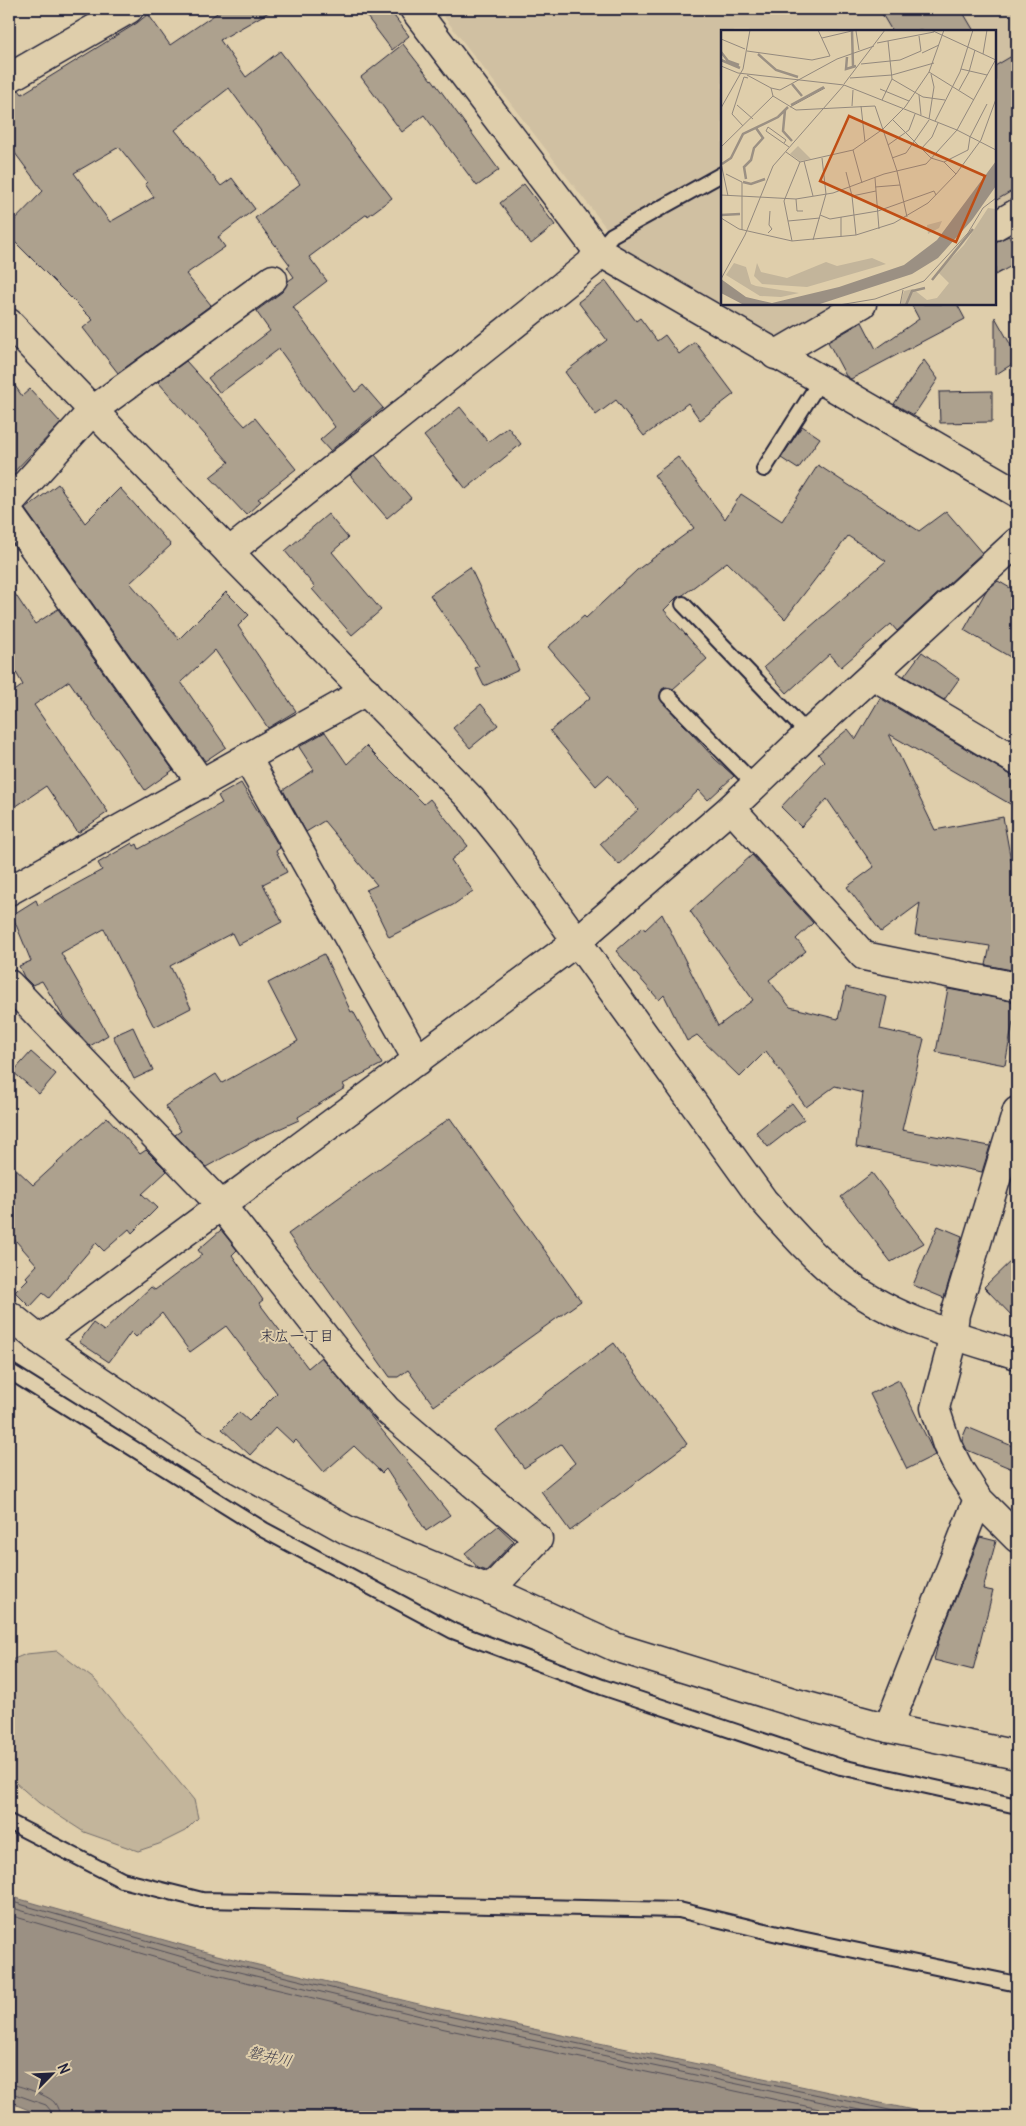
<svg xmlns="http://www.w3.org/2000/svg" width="1026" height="2126" font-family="Delius,'Klee One',sans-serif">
	<rect width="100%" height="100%" fill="#dfceab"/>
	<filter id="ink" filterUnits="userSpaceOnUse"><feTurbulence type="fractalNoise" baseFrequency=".02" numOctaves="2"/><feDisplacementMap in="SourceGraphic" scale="10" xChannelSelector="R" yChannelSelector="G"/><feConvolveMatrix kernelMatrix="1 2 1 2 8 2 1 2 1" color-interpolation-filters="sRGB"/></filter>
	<g filter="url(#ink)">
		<polygon fill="#d0c0a2" points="438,9 1017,9 1017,202 995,215 995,31 722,31 722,304 837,304 777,338 624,251"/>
		<polygon fill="#c3b59b" stroke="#726c6b" points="57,1651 95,1680 194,1800 198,1818 185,1831 159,1844 138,1851 84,1832 39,1803 9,1777 9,1661 26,1654"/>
		<polygon fill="#9b9083" stroke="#6b6466" points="9,1896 217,1955 435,2008 946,2117 46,2117 9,2102"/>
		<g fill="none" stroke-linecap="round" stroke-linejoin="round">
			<g stroke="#524e58" stroke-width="1">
				<polyline points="9,1901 216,1960 434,2013 922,2117"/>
				<polyline points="9,1907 214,1966 433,2019 892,2117"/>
				<polyline points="9,1915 212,1974 431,2026 857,2117"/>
				<path d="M9,2084c10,1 38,11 45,18 4,5 5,10 6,15"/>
				<polyline points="9,2092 46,2105 51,2111 52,2117"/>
			</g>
		</g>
		<g fill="#ada18e" stroke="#22223b" fill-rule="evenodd">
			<path d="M223,9h51l-54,31 26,37 34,-26 112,147 -24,18 -1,-2 -58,43 18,24 -34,26 62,85 8,-7 20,23 -53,43 -10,-11 15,-13 -56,-78 -59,44 -12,-15 62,-47 -14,-20 26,-19 6,-11 6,-4 -7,-10 3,-2 -35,-47 45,-34 -71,-96 -54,42 46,56 11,-8 23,31 -37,28 7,10 -39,27 25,31 -93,68 -35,-45 10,-8 -84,-84v-10l34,-35 -34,-46v-51l10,-4 3,4 115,-71 11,-9 22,31zM119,147l28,35 -2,2 9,13 -44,25 -36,-49z"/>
			<polygon points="361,9 389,9 409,36 392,50"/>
			<polygon points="879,9 961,9 974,31 892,31"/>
			<polygon points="403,44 431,80 432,79 499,170 477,186 424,115 402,132 361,77"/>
			<polygon points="1017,53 1017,188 995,201 995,66"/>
			<polygon points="524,184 555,225 531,244 500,203"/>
			<polygon points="1009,236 1017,250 1017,263 995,275 995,242"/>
			<polygon points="606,281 636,321 640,318 657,341 665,335 679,354 695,342 734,394 700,420 688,403 644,436 616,400 596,415 565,372 607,340 578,302"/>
			<polygon points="911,304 957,304 965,319 851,379 846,376 828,342 862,322 876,349 919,319"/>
			<polygon points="995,317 1017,356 1017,361 995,375"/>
			<polygon points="924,360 938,379 914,415 894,404"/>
			<polygon points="186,361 245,426 255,418 296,469 258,499 261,501 246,515 210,477 229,462 158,382"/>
			<polygon points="9,377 22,396 30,389 61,423 9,477"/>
			<polygon points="992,391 992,422 940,423 939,392"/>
			<polygon points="460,407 488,442 508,427 521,444 466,489 424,436"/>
			<polygon points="802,426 820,438 798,469 781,458"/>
			<polygon points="375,455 411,498 387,518 350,475"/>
			<polygon points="678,457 725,519 741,494 782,521 818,465 919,531 946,511 982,553 897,631 891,624 841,667 830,654 787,693 764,667 886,561 848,536 785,619 727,562 683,595 677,597 664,610 707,659 673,689 666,687 662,689 660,699 715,759 734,776 708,800 699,790 619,865 600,844 638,810 608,775 596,786 550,731 591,697 548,647 584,616 586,618 637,570 694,528 654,475"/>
			<polygon points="58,484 85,523 120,488 171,545 130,583 179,639 226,592 249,615 238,626 296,711 268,728 215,650 181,682 226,747 205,761 25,509"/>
			<polygon points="328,514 348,538 332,552 381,610 352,635 312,589 315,587 285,551"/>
			<polygon points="470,567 519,670 484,686 475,668 479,666 430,595"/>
			<polygon points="998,581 1017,592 1017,661 964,630 986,591"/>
			<polygon points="9,585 35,624 58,609 173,770 145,790 69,681 34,705 108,812 78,833 46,786 9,811 9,695 23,685 9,660"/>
			<polygon points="922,652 959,679 944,700 904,676"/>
			<polygon points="880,698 1009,774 1017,777 1017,808 889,734 935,830 1003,817 1017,893 1017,971 986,965 990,946 915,935 920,903 881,932 847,887 874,867 827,799 801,827 781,807 824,761 818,754 848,729 856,739"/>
			<polygon points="481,704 498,725 470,748 453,728"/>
			<polygon points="325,732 347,764 366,746 424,804 430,799 468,846 451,860 473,891 453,905 389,937 366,890 377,885 324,821 306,832 283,790 314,770 299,747"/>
			<polygon points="241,783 280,848 276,851 287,872 263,884 282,922 238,945 232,933 170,966 191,1008 154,1027 104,929 61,953 108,1035 90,1046 64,1018 42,981 32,985 24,977 19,966 31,961 12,915 36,900 38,905 102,870 98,863 132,843 134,846 137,844 139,849 222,803 218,796"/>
			<polygon points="752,855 813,923 796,939 806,951 769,980 790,1007 838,1019 846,987 887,997 880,1029 924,1039 902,1130 990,1146 982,1172 856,1147 863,1093 835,1086 806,1107 766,1051 740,1077 697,1035 687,1041 664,995 659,1000 616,951 643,927 645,930 662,914 718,1026 753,1000 690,911"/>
			<polygon points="324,954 351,1012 353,1011 382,1064 343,1084 345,1088 298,1117 299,1120 259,1138 206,1167 175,1135 181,1131 165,1106 216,1074 222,1083 298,1041 268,983"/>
			<polygon points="948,989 1017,1002 1017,1023 1013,1022 1005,1065 936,1052"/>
			<polygon points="133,1027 153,1070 134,1079 113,1036"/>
			<polygon points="31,1052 56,1074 39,1094 13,1072"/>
			<polygon points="792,1103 804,1119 768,1147 756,1132"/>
			<polygon points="107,1117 140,1154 146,1150 167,1171 142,1194 157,1208 132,1233 129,1229 104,1251 96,1243 49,1298 43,1293 30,1307 15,1292 28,1279 26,1277 37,1265 9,1233 9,1162 33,1185"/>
			<polygon points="450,1118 581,1301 434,1406 408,1370 398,1377 390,1377 288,1234"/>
			<polygon points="872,1173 924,1243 891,1262 841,1197"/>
			<polygon points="938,1226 962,1236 944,1298 913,1285"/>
			<polygon points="221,1230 237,1250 232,1255 263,1300 259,1303 308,1368 321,1357 369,1414 450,1515 426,1531 386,1469 382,1473 354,1446 324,1472 296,1440 293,1443 276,1427 250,1455 222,1429 239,1412 249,1421 277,1393 226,1326 190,1352 162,1313 136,1337 131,1332 109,1362 79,1342 93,1323 104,1331 151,1287 155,1290 202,1255 198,1250"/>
			<polygon points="1017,1255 1017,1321 984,1287"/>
			<polygon points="614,1343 687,1444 570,1531 541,1491 575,1463 561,1444 524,1468 496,1430"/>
			<polygon points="899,1380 935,1455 907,1469 870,1394"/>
			<polygon points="967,1427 1017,1448 1017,1471 967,1450 962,1439"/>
			<polygon points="498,1526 514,1541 486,1571 478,1568 465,1553"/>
			<polygon points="980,1537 996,1541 983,1589 993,1591 973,1670 934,1660 939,1640"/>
		</g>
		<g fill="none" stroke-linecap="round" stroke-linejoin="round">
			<g stroke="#22223b" stroke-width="18">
				<g id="lane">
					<polyline points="598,251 612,235 722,174"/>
					<polyline points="764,469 820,381"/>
					<polyline points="683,604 808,734"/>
					<polyline points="668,696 755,785"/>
					<polyline points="9,1371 264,1530 453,1631 602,1687 841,1767 1017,1806"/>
					<polyline points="9,1822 122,1880 202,1900 679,1910 782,1935 1017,1984"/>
				</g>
			</g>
			<g stroke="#22223b" stroke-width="31">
				<g id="street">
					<polyline points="414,9 598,251 1017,493"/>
					<polyline points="9,78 129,9"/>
					<polyline points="995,226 1017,213"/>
					<polyline points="775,355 862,304"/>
					<polyline points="9,503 93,410 273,279"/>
					<polyline points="9,513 202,784"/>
					<polyline points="229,552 590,264 598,251"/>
					<polyline points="874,676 1017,761"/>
					<polyline points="247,758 418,1061"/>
					<polyline points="731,808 864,956 1017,987"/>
					<polyline points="9,891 366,691"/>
					<polyline points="9,984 221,1205 343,1360 387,1410 538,1539 490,1590"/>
					<polyline points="1017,1111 955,1314 950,1352 935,1408 947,1445 959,1469 978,1499 1017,1538"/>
					<polyline points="9,1315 40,1340 198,1447 347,1530 490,1590 615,1647 796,1703 888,1728 1017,1755"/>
					<polyline points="40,1340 576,942 731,808 808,734 1017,542"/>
					<polyline points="888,1728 978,1499"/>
				</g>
			</g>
			<g stroke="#22223b" stroke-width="31">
				<path id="secondary" d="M9,323l220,229 242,247 36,45 256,356c25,28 48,55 77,78 50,41 117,58 177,77"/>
			</g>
			<use href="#lane" stroke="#dfceab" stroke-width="14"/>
			<use href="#street" stroke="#dfceab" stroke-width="28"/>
			<use href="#secondary" stroke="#dfceab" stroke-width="28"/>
		</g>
	</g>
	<g text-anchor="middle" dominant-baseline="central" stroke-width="4" stroke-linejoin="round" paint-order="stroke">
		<g font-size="15" fill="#22223b" stroke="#dfceab">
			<text x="297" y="1335">末広一丁目</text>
		</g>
		<g font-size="15" font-style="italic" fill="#403e4d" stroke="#dfceab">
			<text transform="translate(270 2056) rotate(13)">磐井川</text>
		</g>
	</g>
	<g transform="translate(721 30)">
		<rect width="275" height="275" fill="#dfceab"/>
		<path d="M77,116l13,13 -11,2 -10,-7zM267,178l8,1v96h-96l4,-14 9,-2 14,11 10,-2 12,-15 -11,-11 26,-27zM221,191l-3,7 -11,6 -1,-9zM151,228l14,6 -79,23 -45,-3 -8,-8 3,-13 4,9 26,6 39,-16 11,4zM13,233l12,4 5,17 5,2 43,7 -18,4 -21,-1 -34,-21z" fill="#c3b59b"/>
		<path d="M275,131v25l-24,34 -34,38 -26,16 -92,30 -76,1 -23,-12v-14l25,18 26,6 67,-16 65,-22 33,-25z" fill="#9b9083"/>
		<path fill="none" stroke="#9b9083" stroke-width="2.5" d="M131,1l1,35M0,22l7,9 11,4M37,24l18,16 22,7M126,27l-1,12 10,-3M0,30l19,8M71,54l10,12M70,75l33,-18M64,80l-2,21 9,10M1,134l9,-6 12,-24 35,-17 10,-10M25,149l-2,-12 7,-7 3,-12 9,-10 -7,-10M22,152l8,2 14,-5M0,185l19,-1M211,250l41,-51M185,275l6,-14 13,-3"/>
		<path fill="none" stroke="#93897e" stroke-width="1" d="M210,0l65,30M135,1l3,19M101,8l34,-8M0,9l24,10M167,11l4,38M156,13l57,-11M26,21l65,9 18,-4 -12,-26M201,23l17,-8M262,24l4,-24M140,34l39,-4 21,-9 -2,-15M0,36l17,7M240,39l26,6M208,42l45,28M17,43l106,12 113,45 39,20M26,45l24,13 2,8 23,14 79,-4M129,48l42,-3 42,-12M123,54l41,-54M50,58l9,2 57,-31 37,-13M159,59l29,12M238,60l10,-18 6,-22M198,65l2,20M161,70l10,-21 31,18 22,3M16,75l16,14M131,76l1,-16M140,76l4,36M154,76l22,65 10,46M69,77l35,-19M0,78l22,-39 7,-39M171,89l39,39 13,4 24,-12 2,-13 17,-33M208,89l5,-32 -3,-13M214,91l25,-49 13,-42M22,96l-11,-12 12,-37 4,1M63,113l2,-3 -18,-13 -2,4 23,16M167,115l21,-15 6,-16M0,117l52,-51M200,119l11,-12 6,-14M132,120l9,33M65,122l14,10 53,-12 30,-21 22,-22 24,-35 15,-42M171,128l14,-5 23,-33M83,131l9,35M223,132l12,12M0,133l7,33M125,142l6,24 4,39M5,144l16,8v48M154,148l4,51M154,157l25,-2M0,165l75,4 37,-6 51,-19 42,-10 31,-34 39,-71M131,166l24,-5M75,169l1,12h6M99,185l10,4 48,-8 56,-20 2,4M120,187v20M0,188l18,11 53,12 64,-6 38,-12 34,-20 28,-29 25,-34 15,-41M67,191l32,-3M47,203l4,-4 -3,-4 1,-14M92,210l13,-46 -4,-36M71,211l-8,-40 16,-39M0,249l24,-44 28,-69 71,-81M118,275l36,-6 49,-18 44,-48 15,-25 13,-10M179,275l3,-15"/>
		<path fill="#c04e15" fill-opacity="0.15" stroke="#c04e15" stroke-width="2.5" d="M128,86l136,60 -29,66 -136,-61z"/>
		<rect width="275" height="275" fill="none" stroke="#22223b" stroke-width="2.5"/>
	</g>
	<rect width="1026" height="2126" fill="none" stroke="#dfceab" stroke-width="30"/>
	<rect x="15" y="15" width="996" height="2096" fill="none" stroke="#22223b" stroke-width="2" filter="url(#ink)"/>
	<g transform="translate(52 2074) rotate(66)" stroke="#dfceab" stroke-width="4" paint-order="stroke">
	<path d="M0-4L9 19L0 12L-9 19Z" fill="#22223b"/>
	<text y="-8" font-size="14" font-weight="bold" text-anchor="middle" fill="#22223b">N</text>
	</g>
</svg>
